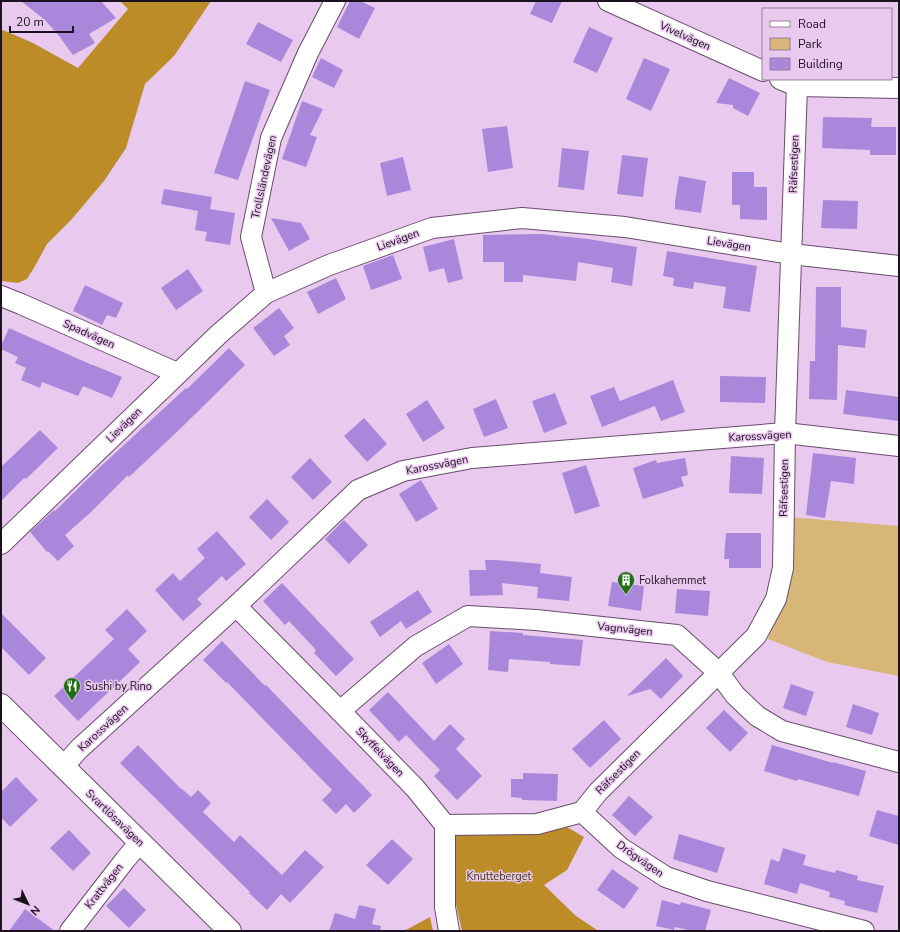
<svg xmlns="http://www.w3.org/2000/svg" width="900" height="932" font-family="'Nunito Sans',sans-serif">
	<rect width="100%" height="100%" fill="#e9c9ee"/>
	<polygon fill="#d8b678" points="788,517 899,526 899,676 827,662 768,639 782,600"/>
	<g fill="#bb8c28">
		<polygon points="120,1 211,1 174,56 145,84 126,148 104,181 71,220 47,244 35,266 27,279 18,283 1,281 1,31 3,30 33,43 78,68 128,9"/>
		<polygon points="567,827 584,837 567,870 544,885 576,916 597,930 607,931 462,931 456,904 451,843 459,831 482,832"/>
		<polygon points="430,917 433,931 404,931"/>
	</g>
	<g fill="#a988dc">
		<polygon points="21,1 101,1 116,18 89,34 95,43 73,55 59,36 45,20"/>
		<polygon points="350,1 360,1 375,8 359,39 337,27"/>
		<polygon points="536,1 562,1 552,23 530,14"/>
		<polygon points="258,22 293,40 281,62 246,44"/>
		<polygon points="589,27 613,38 597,73 573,62"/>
		<polygon points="321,58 343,70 334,88 312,77"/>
		<polygon points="644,58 670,69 651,111 626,99"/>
		<polygon points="729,78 760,93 748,116 733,108 733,105 716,103"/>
		<polygon points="245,81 270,90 238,180 214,173"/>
		<polygon points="302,101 323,109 310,135 317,137 306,167 282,159"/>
		<polygon points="823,117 872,118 871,127 896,127 896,155 870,155 870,150 822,148"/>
		<polygon points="507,126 513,168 488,172 482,129"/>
		<polygon points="562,148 589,151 584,190 558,187"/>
		<polygon points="622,155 648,158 643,197 617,194"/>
		<polygon points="403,157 411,190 387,196 380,163"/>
		<polygon points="732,172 754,172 754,187 767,187 767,220 740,219 740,205 732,205"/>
		<polygon points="679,176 706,181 701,213 675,209 675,202"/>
		<polygon points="164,189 212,197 210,209 235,213 230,245 205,241 207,232 195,230 198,211 161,204"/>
		<polygon points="823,200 858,201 857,229 821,228"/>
		<polygon points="271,218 301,223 310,239 289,251"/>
		<polygon points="541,234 588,239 637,247 632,286 611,282 613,268 578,262 576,281 523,275 523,282 504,282 504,262 483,262 483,235"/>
		<polygon points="454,239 463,279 448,283 444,268 429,272 423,247"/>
		<polygon points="667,251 757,266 750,312 723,308 726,287 694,282 693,289 673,286 674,278 663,276"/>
		<polygon points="393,255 402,279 371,290 363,266"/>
		<polygon points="188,269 203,291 176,310 161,288"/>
		<polygon points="336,278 346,299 318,314 307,292"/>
		<polygon points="85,285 123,303 116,318 107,315 102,325 73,311"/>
		<polygon points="816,287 841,287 841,327 867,330 865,348 838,345 837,400 809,399 810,361 815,361"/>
		<polygon points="279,308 294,328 284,336 290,345 274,356 253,328"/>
		<polygon points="9,328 92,365 93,365 122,377 112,398 83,386 78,396 42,382 40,388 21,380 26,368 15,363 18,357 1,349 1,346"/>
		<polygon points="229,348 245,365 179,430 129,477 128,475 91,512 65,535 74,546 58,561 48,551 47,552 30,532 54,510 55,511 99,468 186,388 187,389"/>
		<polygon points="720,376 766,377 765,403 720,402"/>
		<polygon points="673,380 685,412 661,421 655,406 602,427 590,396 614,387 620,401"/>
		<polygon points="846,390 899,397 899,421 843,414"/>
		<polygon points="555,393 567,424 544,433 532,401"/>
		<polygon points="496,399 508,428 484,437 473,409"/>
		<polygon points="427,400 445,428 423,442 406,414"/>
		<polygon points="364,418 387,444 367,462 344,436"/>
		<polygon points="40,430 58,448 26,479 24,478 1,501 1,467"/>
		<polygon points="813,453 856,458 854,484 831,481 825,518 806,515"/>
		<polygon points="731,456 764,458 762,494 729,493"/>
		<polygon points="310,458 332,482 313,500 291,477"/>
		<polygon points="685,458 688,475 681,477 684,486 643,499 633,468 656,460 657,463"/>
		<polygon points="586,465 600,506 575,514 562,473"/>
		<polygon points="421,480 438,509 416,522 399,494"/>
		<polygon points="267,499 289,522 271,540 249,517"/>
		<polygon points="344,520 368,545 349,564 325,539"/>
		<polygon points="217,531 246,564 226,581 222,576 197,599 202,604 183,621 155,590 173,573 180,581 205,558 197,549"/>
		<polygon points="726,533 761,533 761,568 729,568 729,559 724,559"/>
		<polygon points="485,560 496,560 541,564 540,573 572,577 569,601 537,598 538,587 502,583 503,595 470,596 469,570 486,570"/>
		<polygon points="612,582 644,586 641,611 608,606"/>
		<polygon points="282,583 354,659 336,676 314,653 316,650 289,621 285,625 263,601"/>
		<polygon points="677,589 710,591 708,616 675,613"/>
		<polygon points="418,590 432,612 406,629 401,621 380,637 370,622"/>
		<polygon points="127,609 147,631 128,649 140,662 78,721 54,696 114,639 105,630"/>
		<polygon points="1,613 46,658 29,675 1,647"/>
		<polygon points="490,631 523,633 523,635 583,640 580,666 550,664 550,662 509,659 508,672 488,670"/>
		<polygon points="222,641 265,686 266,685 372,795 354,813 346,804 336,814 322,800 332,790 227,682 226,683 203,660"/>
		<polygon points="449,644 463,664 436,684 422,663"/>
		<polygon points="666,658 683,676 661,699 650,689 627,696"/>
		<polygon points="791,684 814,692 806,716 783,708"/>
		<polygon points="388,692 434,741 450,724 465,739 456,749 482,776 457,800 434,776 440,770 406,735 399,742 369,710"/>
		<polygon points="853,704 879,713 872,735 846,727"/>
		<polygon points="724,710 748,733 730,752 706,728"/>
		<polygon points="604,720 621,739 590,768 572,749"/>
		<polygon points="138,745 181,789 182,789 191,797 198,790 211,803 203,812 234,842 240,835 282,875 305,850 324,867 290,903 281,894 267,910 249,893 250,892 144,787 120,763"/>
		<polygon points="772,745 833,763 833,762 866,771 859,796 798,779 797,781 764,771"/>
		<polygon points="523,773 558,774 557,801 522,800 522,798 511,797 511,779 523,779"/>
		<polygon points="16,777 38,800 10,827 1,817 1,792"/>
		<polygon points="629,796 653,817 635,836 612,815"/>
		<polygon points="877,810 899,816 899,845 869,836"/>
		<polygon points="69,830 91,853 73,871 50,848"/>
		<polygon points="679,834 725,848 717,873 673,859"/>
		<polygon points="392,839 413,859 388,885 366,865"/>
		<polygon points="783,848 806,855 803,865 835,873 836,870 858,876 857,880 884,886 877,913 844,905 845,901 829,897 830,892 800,883 797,894 764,884 771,859 779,862"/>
		<polygon points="612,869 639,888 624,909 597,890"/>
		<polygon points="124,888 146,910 129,928 106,906"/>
		<polygon points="662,900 680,905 681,902 711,910 705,931 692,931 675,927 674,930 656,926"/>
		<polygon points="359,905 376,909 372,924 381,926 380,931 329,931 335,913 355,919"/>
		<polygon points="25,909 55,931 9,931"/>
	</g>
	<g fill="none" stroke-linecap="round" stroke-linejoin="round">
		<g stroke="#694d6d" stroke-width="22">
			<g id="minor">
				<polyline points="608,1 763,71"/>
				<polyline points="780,79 797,86 899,88"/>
				<polyline points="266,293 251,237 271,138 308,53 335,1"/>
				<polyline points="1,296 21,304 177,373"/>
				<polyline points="1,544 219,334 266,293 329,265 432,228 522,218 625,227 791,254 899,266"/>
				<polyline points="236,606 340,711 415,788 445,825 445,907 449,931"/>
				<polyline points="340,711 416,646 468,616 536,620 677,635 719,673 735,695 757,716 782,731 899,762"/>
				<polyline points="63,767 79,749 236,606 358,490 403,471 472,458 785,433 899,446"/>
				<polyline points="582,812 598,792 756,636 776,599 783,568 785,433 797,86"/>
				<polyline points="445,825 537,824 582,812 621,848 666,877 707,891 864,931"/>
				<polyline points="70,931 125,860 140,842"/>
			</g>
		</g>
		<g stroke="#694d6d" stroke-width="24">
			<path id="tertiary" d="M1,705c76,76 153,150 229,226"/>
		</g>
		<use href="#minor" stroke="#fff" stroke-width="20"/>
		<use href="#tertiary" stroke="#fff" stroke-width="22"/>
	</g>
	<defs>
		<g id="building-pin" transform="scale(0.9)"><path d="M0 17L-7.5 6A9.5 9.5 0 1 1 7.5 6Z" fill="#1e6e13" stroke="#e9c9ee"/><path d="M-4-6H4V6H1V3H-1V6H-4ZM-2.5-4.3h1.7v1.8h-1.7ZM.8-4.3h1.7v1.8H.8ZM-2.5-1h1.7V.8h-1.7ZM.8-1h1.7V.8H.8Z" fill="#fff"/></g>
		<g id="restaurant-pin" transform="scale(0.9)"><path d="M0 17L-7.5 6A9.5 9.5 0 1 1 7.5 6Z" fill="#1e6e13" stroke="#e9c9ee"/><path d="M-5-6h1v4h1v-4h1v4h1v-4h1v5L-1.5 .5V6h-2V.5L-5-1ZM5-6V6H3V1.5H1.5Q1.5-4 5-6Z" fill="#fff"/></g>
	</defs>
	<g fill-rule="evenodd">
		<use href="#building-pin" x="626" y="580"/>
		<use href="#restaurant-pin" x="72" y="686"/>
	</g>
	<g text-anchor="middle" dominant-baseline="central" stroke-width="3" stroke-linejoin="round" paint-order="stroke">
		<g font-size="11" fill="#1c111e" stroke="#e9c9ee">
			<text transform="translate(685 36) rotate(24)">Vivelvägen</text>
			<text transform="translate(794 164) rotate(-88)">Räfsestigen</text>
			<text transform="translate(264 177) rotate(-78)">Trollsländevägen</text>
			<text transform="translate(398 240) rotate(-20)">Lievägen</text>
			<text transform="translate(729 244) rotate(9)">Lievägen</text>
			<text transform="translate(89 334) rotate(24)">Spadvägen</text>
			<text transform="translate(124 425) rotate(-44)">Lievägen</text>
			<text transform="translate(760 436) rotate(-3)">Karossvägen</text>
			<text transform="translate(437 465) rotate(-11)">Karossvägen</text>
			<text transform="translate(784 488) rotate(-89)">Räfsestigen</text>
			<text transform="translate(625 629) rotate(6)">Vagnvägen</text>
			<text transform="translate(103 728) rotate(-43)">Karossvägen</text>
			<text transform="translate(380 752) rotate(46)">Skyffelvägen</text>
			<text transform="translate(618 772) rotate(-45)">Räfsestigen</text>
			<text transform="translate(115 818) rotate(44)">Svartlösavägen</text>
			<text transform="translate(640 859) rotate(35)">Drögvägen</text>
			<text transform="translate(104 886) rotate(-52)">Krattvägen</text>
		</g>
		<g font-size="11" fill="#1c111e" stroke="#e9c9ee" text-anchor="start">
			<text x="639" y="580">Folkahemmet</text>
			<text x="85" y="686">Sushi by Rino</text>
		</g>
		<g font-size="11" fill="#4a370e" stroke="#e9c9ee">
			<text x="499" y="876">Knutteberget</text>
		</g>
	</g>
	<rect width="900" height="932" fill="none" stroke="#1c111e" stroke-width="4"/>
	<rect x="762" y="8" width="130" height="72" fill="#e9c9ee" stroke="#977f9b"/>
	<rect x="770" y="21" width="20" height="6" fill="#ffffff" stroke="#977f9b"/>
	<text x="798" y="28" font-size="12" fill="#1c111e">Road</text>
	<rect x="770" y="38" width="20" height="12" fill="#d8b678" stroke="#977f9b"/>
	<text x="798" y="48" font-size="12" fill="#1c111e">Park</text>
	<rect x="770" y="58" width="20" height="12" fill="#a988dc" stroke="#977f9b"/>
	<text x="798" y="68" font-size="12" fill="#1c111e">Building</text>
	<g transform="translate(28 904) rotate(133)" stroke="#e9c9ee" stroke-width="3" paint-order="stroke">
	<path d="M0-3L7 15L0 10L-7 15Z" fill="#1c111e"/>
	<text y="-6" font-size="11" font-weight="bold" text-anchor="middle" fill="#1c111e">N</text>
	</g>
	<path d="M10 26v6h63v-6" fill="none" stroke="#1c111e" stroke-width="2"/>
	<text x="16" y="26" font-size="12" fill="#1c111e" stroke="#e9c9ee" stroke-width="3" paint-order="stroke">20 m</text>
</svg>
